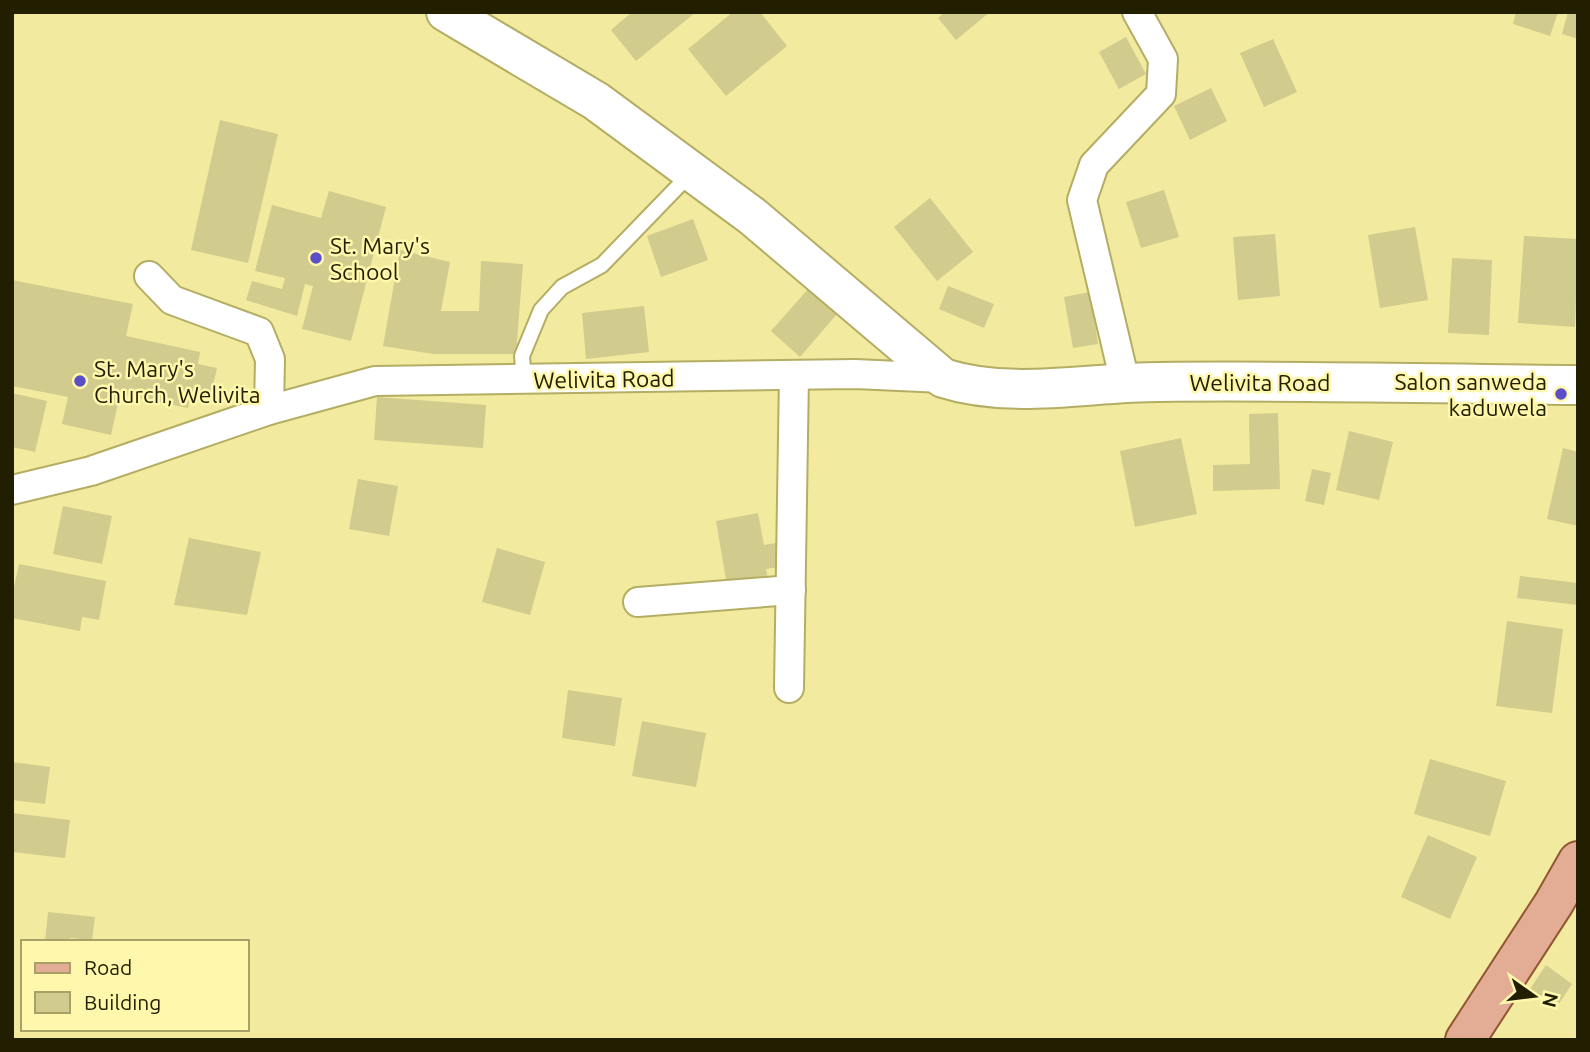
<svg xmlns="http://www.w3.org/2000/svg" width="1590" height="1052" font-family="Ubuntu,sans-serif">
	<rect width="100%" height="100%" fill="#f2ea9f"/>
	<g fill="#d1cb8d">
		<polygon points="632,12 696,12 636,61 611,30"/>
		<polygon points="733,12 760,12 787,46 726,96 688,49"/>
		<polygon points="945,12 990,12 956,40 938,18"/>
		<polygon points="1516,12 1558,12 1550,36 1513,24"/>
		<polygon points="1568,12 1578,12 1578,39 1562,34"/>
		<polygon points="1126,37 1146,74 1119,89 1099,52"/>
		<polygon points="1273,39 1297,92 1264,107 1240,53"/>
		<polygon points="1211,88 1227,121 1190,140 1174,106"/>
		<polygon points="220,120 278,134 248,263 191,250"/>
		<polygon points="1164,190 1179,237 1141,248 1126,202"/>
		<polygon points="329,191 386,207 351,341 302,329 313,286 305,284 297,316 246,300 252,281 282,289 285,278 255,271 272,205 321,218"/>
		<polygon points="930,198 973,252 937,281 894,227"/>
		<polygon points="693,219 708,260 661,277 647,236"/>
		<polygon points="1415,227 1428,300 1380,308 1368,235"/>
		<polygon points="1275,234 1280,296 1238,300 1233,237"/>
		<polygon points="1524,236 1578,239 1575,327 1518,323"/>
		<polygon points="400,250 450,262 441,311 479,311 481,261 523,264 516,354 433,354 383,346"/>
		<polygon points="1452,258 1492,260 1489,335 1448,333"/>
		<polygon points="12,280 133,304 126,336 200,352 198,364 217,368 209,403 190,399 188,408 120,394 111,435 62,424 68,397 12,386"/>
		<polygon points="948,286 994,304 984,328 939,309"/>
		<polygon points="809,288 837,314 800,357 771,331"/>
		<polygon points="1090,292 1098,344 1073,348 1064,297"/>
		<polygon points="644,306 649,352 586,359 582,313"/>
		<polygon points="12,393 47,401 35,452 12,447"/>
		<polygon points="377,397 486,405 483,448 374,440"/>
		<polygon points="1278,413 1280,489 1213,491 1213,465 1250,464 1249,414"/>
		<polygon points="1349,431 1393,442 1379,500 1336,490"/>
		<polygon points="1181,438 1197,514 1135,527 1120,451"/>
		<polygon points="1563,448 1578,452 1578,526 1547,519"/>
		<polygon points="1312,469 1331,473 1324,505 1305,501"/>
		<polygon points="358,479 398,486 389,536 349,529"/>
		<polygon points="63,506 112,516 102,564 53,554"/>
		<polygon points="758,513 764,545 782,542 786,566 766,569 769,584 728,591 716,521"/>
		<polygon points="189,538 261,552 247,615 174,605"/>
		<polygon points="497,548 545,562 530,615 482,602"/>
		<polygon points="19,564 106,581 99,620 82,617 80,631 12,618 12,597"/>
		<polygon points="1520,576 1578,583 1578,605 1517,598"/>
		<polygon points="1507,621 1563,629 1552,713 1496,706"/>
		<polygon points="568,690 622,698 615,746 562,738"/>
		<polygon points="642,721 706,733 696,787 632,776"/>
		<polygon points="1430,759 1506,781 1490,836 1414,814"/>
		<polygon points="12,762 50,767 45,804 12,800"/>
		<polygon points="12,813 70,820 65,858 12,852"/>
		<polygon points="1428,835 1477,857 1450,919 1401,897"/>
		<polygon points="48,912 95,917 92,940 70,938 69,942 45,942"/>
		<polygon points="1546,965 1572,984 1556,1008 1530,989"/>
	</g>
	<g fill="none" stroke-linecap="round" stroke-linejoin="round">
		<g stroke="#b4ad64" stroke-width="18">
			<polyline id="lane" points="524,380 522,356 541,310 562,287 602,265 691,173"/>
		</g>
		<g stroke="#b4ad64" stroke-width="32">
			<g id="street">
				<polyline points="149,276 172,300 259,332 270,359 269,410"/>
				<polyline points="1125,382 1082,200 1094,165 1161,94 1163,59 1137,12"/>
				<polyline points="12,490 91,471 269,410 375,381 855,374 943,378"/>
				<polyline points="638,602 791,590"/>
				<polyline points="789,688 794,375"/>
			</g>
		</g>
		<g stroke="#b4ad64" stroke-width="42">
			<path id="secondary" d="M446,12l150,89 156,115 191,162c69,22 145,4 216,4 139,-2 279,2 419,3"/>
		</g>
		<g stroke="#935632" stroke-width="42">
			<polyline id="primary" points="1465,1040 1554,903 1578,861"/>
		</g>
		<use href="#lane" stroke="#fff" stroke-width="14"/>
		<use href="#street" stroke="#fff" stroke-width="28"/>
		<use href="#secondary" stroke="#fff" stroke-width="38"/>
		<use href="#primary" stroke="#e3ac94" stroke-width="38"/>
	</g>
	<g fill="#5c4ec6" stroke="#fff8ac" stroke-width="2.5">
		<circle cx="316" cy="258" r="7"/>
		<circle cx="80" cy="381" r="7"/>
		<circle cx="1561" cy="394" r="7"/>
	</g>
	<g text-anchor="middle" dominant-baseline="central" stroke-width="5" stroke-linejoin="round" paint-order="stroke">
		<g font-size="23" fill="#221f01" stroke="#fff8ac" text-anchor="start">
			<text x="330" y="245">St. Mary's<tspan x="330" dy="26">School</tspan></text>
			<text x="94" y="368">St. Mary's<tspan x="94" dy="26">Church, Welivita</tspan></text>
			<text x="1547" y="381" text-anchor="end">Salon sanweda<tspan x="1547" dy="26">kaduwela</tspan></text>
		</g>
		<g font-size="23" fill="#221f01" stroke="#fff8ac">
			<text transform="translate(604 379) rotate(-1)">Welivita Road</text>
			<text x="1260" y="382">Welivita Road</text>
		</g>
	</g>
	<rect width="1590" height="1052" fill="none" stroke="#221f01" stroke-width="28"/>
	<rect x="21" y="940" width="228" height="91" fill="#fff8ac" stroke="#a7a168" stroke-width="2"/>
	<rect x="35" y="963" width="35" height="10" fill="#e3ac94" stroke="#a7a168" stroke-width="2"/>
	<text x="84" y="975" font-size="21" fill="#221f01">Road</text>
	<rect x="35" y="992" width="35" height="21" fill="#d1cb8d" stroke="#a7a168" stroke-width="2"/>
	<text x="84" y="1010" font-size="21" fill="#221f01">Building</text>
	<g transform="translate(1534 996) rotate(104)" stroke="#fff8ac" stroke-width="5" paint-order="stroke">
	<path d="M0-5L12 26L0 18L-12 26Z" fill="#221f01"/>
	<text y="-10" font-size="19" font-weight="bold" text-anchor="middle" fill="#221f01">N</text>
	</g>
</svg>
